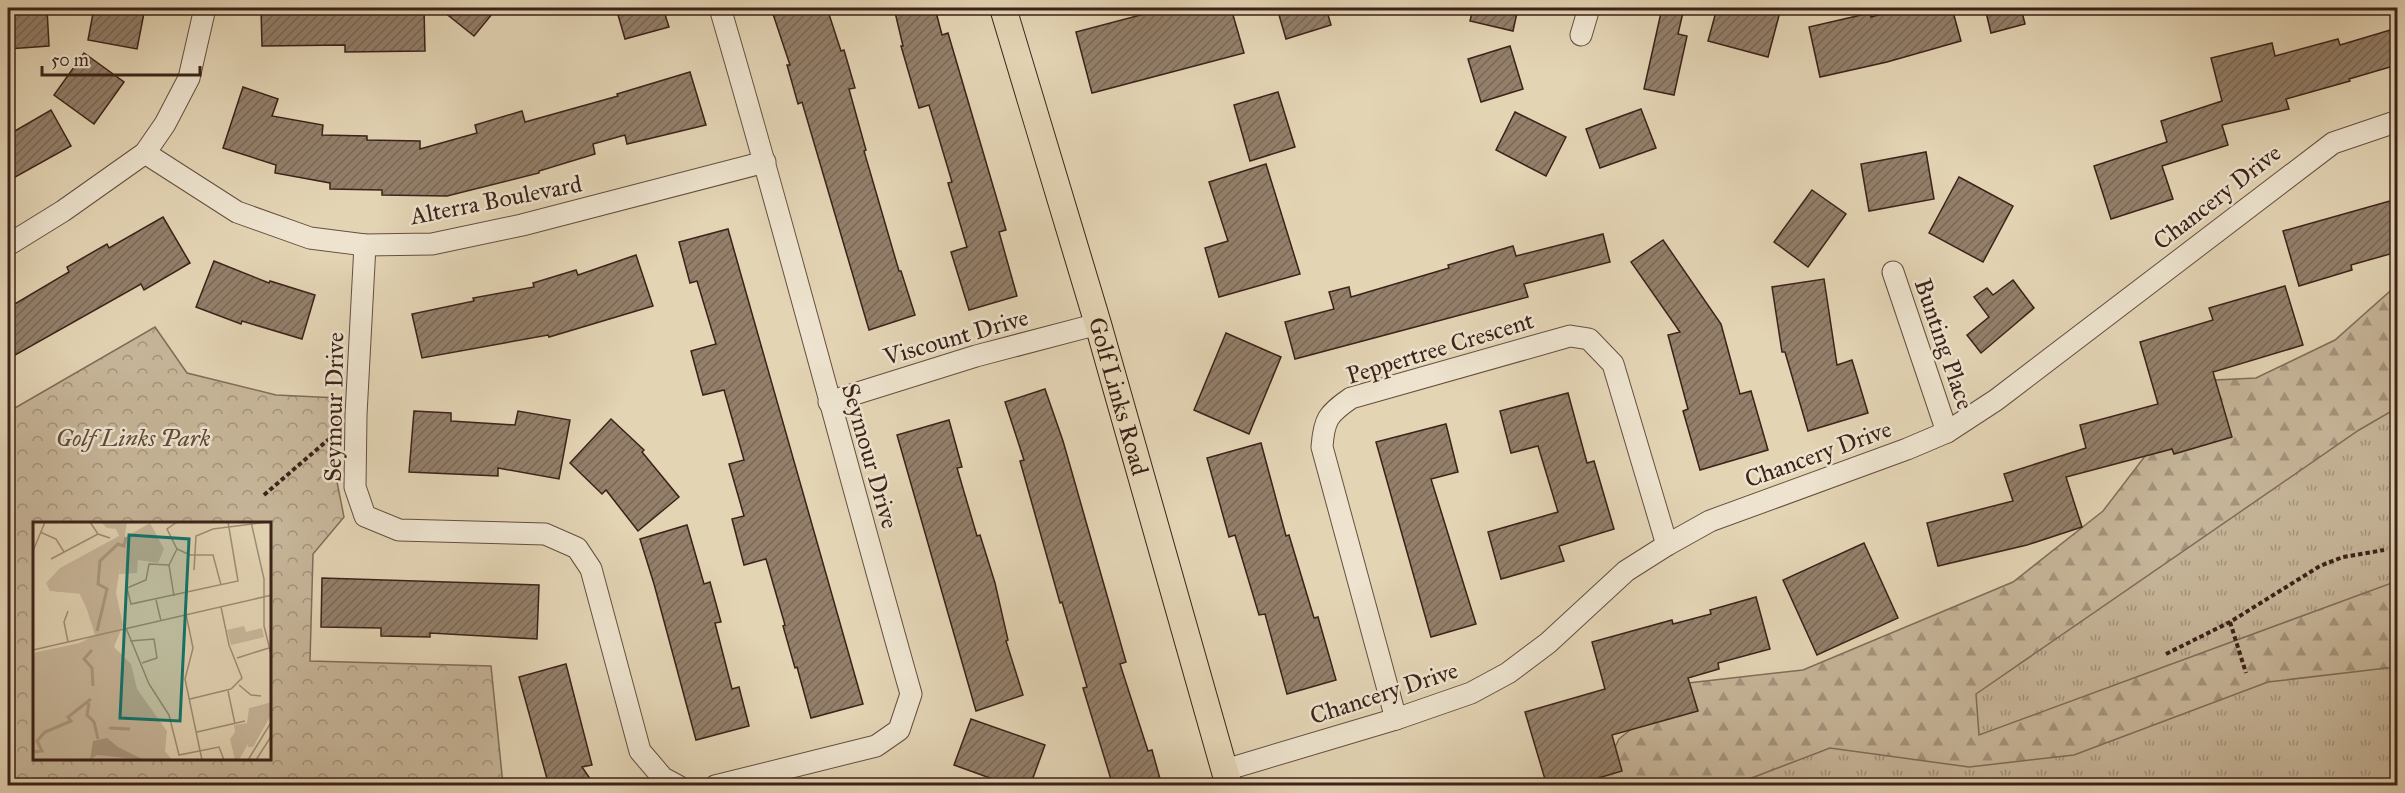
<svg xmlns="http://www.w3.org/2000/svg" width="2405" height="793" font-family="'IM FELL Great Primer',serif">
	<defs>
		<pattern id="grass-tufts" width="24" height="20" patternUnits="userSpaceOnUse" patternTransform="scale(1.5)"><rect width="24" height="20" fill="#c7b69a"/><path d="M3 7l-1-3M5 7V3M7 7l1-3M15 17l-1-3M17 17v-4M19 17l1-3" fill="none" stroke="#a3947d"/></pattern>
		<pattern id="forest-firs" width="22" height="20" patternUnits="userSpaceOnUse" patternTransform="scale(1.5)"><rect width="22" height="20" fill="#c7b69a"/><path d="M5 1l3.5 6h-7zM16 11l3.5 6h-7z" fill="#a3947d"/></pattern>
		<pattern id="park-crowns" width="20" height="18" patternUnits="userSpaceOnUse" patternTransform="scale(1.5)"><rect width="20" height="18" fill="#c7b69a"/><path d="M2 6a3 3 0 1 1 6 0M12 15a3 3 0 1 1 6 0" fill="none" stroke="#a3947d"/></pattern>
		<pattern id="building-hatch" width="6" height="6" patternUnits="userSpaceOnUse" patternTransform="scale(1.5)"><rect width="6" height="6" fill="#937f6a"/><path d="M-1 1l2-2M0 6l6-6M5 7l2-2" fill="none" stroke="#796856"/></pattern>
	</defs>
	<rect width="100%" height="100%" fill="#e3d4b4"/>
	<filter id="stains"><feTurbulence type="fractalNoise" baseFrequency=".00333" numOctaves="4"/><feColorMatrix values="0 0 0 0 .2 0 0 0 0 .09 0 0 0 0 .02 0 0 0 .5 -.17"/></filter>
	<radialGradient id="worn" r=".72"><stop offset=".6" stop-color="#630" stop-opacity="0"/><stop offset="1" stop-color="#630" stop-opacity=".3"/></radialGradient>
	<polygon fill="url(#grass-tufts)" stroke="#826c5a" stroke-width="1.5" points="2397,338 2397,785 1632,786 2104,555"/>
	<polygon fill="url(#forest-firs)" stroke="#826c5a" stroke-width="1.5" points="2397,285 2397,408 2359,430 1976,694 1979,735 2397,581 2397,671 2395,667 2268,682 2074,755 1969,767 1830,748 1749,779 1742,785 1596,786 1619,739 1688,683 1803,670 2013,582 2103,511 2178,413 2215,380 2256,378 2335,340"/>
	<path fill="url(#park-crowns)" stroke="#826c5a" stroke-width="1.5" fill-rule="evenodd" d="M155,327l32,46 89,22 63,3 -5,69 10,50 -31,37 -3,107 181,5 12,119h-495v-373zM34,523h236v235h-236z"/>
	<g fill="url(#building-hatch)" stroke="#3c2219" stroke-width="1.5">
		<polygon points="8,8 47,8 49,46 8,49"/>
		<polygon points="94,8 145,8 137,49 88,40"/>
		<polygon points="261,8 424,8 425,51 345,52 345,45 262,46"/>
		<polygon points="439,8 497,8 474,36"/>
		<polygon points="616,8 663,8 669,27 625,39"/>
		<polygon points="771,8 827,8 841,51 844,50 855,88 849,89 866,150 864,151 899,271 901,271 915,315 869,330 802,102 798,104 787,65 790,65"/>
		<polygon points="894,8 935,8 942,35 948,33 1006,230 999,232 1017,296 969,310 951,252 967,247 948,183 952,182 929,105 919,108 901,46 903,46"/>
		<polygon points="1167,8 1231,8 1244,53 1092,93 1076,32"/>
		<polygon points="1277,8 1326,8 1331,25 1286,39"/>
		<polygon points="1473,8 1518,8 1513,31 1470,21"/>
		<polygon points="1662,8 1684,8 1678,34 1687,36 1674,95 1644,89"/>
		<polygon points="1717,8 1781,8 1768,57 1708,41"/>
		<polygon points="1903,8 1952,8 1961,41 1887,62 1820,77 1809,27 1870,13 1871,17"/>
		<polygon points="1985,8 2021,8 2025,24 1991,33"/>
		<polygon points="2397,28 2397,65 2349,79 2350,81 2286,99 2289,109 2222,125 2228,145 2162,166 2173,199 2111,219 2094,166 2167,142 2161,121 2222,101 2211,58 2272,43 2275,56 2338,39 2340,45"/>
		<polygon points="1510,46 1523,89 1481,102 1468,59"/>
		<polygon points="84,53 124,82 94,124 54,95"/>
		<polygon points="690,72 706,125 627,144 625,135 593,144 595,154 539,171 539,173 447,196 382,195 382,190 330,189 330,183 275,173 276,165 223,148 243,87 278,99 272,116 323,125 322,135 367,136 367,140 420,141 420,149 477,133 475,125 522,111 525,122 618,96 617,94"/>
		<polygon points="1278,92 1295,147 1250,161 1234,105"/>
		<polygon points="1641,109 1656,148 1600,168 1586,129"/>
		<polygon points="51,110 71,146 8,181 8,135"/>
		<polygon points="1515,112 1566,137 1546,176 1496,150"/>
		<polygon points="1926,152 1934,199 1869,211 1861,164"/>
		<polygon points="1266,164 1300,274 1219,297 1205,248 1228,241 1209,182"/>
		<polygon points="1959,177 2013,206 1983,262 1929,233"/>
		<polygon points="1812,190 1846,214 1808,267 1774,242"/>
		<polygon points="2397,199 2397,252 2351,265 2352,270 2299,286 2283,231"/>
		<polygon points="163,217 190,263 144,290 141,284 8,359 8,308 69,272 67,267 107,244 109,248"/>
		<polygon points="728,229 863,704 811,718 797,667 795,668 783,626 785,625 766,559 744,565 732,519 744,516 729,464 744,460 724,390 703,395 691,351 716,344 697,281 690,283 679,242"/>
		<polygon points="1603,234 1610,262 1524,284 1528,297 1295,359 1285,322 1334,309 1329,292 1349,287 1351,297 1449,268 1448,265 1513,246 1516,256"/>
		<polygon points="1663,240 1721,324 1740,394 1751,391 1768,450 1700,470 1683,411 1688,409 1668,335 1680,332 1631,262"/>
		<polygon points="636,255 653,306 549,337 548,335 422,358 412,314 474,301 473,298 534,287 533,283 576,270 578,275"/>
		<polygon points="214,261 269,283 270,281 315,295 302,339 242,321 241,324 196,307"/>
		<polygon points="1824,279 1837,365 1852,360 1868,413 1808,431 1785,352 1782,352 1772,287"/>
		<polygon points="2013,280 2034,308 1981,353 1967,335 1989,317 1974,297 1987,288 1993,295"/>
		<polygon points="2285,286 2303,345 2213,372 2232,437 2174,454 2172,449 2066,477 2082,527 2027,545 1938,566 1927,523 2013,501 2004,474 2086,448 2080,425 2158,404 2140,342 2213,320 2209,308"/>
		<polygon points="1226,333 1281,357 1249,434 1194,410"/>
		<polygon points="1045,389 1063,441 1126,662 1120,664 1148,751 1152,750 1162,786 1113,786 1083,688 1087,687 1062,602 1060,603 1020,461 1024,460 1005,402"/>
		<polygon points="1568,393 1587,463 1594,461 1614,529 1559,546 1564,561 1501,579 1488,532 1558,512 1538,446 1511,453 1500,411"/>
		<polygon points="414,411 451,413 451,421 515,425 518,411 570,420 559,479 498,468 498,476 409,472"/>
		<polygon points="611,419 644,450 642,452 679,497 638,531 606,490 602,494 570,463"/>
		<polygon points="949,420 962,467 957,468 977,536 980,535 995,583 1008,640 1006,641 1023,695 976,711 897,435"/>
		<polygon points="1446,424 1458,472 1431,479 1476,624 1431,637 1376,442"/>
		<polygon points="1261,443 1286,536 1289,535 1314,618 1318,617 1336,680 1287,694 1265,614 1259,615 1235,535 1229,537 1207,458"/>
		<polygon points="687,525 704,584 710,582 721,622 715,623 732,689 739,687 749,726 696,740 654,584 640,539"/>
		<polygon points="1864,543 1898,618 1817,655 1783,580"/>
		<polygon points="322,578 539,585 537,639 430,633 430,637 381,636 381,628 321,627"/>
		<polygon points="1756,597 1770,649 1718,663 1719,669 1688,678 1698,711 1612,735 1622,771 1571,786 1547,786 1525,712 1605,689 1592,642 1672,620 1673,624 1711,614 1710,610"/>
		<polygon points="566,664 592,765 582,767 595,786 549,786 519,677"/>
		<polygon points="971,719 1045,745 1030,786 1012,786 954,765"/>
	</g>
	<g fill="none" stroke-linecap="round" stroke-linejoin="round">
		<g stroke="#664e40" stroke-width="23">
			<g id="minor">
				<polyline points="1581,35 1589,8"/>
				<polyline points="145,153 237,212 310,238 365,245 432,244 522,225 765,162"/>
				<polyline points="8,245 63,211 145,153 165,124 189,78 205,8"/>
				<polyline points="365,245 356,415 355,487 365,516 399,530 545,534 577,548 591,569 640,751 663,778 678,786"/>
				<polyline points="1893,272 1947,432"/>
				<polyline points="829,402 976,356 1098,324"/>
				<path d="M1396,719l-74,-272c2,-28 6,-33 29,-49l219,-62 19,3 24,25 54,181"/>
				<polyline points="1225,770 1396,719 1471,693 1508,673 1548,643 1626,571 1667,545 1710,521 1907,449 1947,432 1996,400 2333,143 2398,121"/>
				<path d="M715,786l161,-40 23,-16 12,-36c-65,-229 -124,-458 -191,-686"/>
			</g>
		</g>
		<g stroke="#3c2219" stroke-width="28">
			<g id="major">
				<path id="s1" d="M1003,8l95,316 131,462"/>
			</g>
		</g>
		<g stroke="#3c2219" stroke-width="4" stroke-dasharray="4.5 3" stroke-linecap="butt">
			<polyline points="264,495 336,433"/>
			<polyline points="2230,622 2246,673"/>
			<polyline points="2166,654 2230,622 2320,566 2343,557 2384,550"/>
		</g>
		<use href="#minor" stroke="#ede3ce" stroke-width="21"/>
		<use href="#major" stroke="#e3d4b4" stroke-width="26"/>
	</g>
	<g text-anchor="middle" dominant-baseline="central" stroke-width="5" stroke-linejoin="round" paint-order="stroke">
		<g font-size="24" fill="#3c2219" stroke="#ede3ce">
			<text transform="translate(2217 197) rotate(-38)">Chancery Drive</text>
			<text transform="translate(496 200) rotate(-11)">Alterra Boulevard</text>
			<text transform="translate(956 337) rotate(-16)">Viscount Drive</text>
			<text transform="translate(1944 344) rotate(71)">Bunting Place</text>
			<text transform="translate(1440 348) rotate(-17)">Peppertree Crescent</text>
			<text stroke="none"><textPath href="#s1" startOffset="405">Golf Links Road</textPath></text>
			<text transform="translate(334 407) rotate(-89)">Seymour Drive</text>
			<text transform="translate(1818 454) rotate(-20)">Chancery Drive</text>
			<text transform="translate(870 456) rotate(74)">Seymour Drive</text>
			<text transform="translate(1384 693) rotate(-18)">Chancery Drive</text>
		</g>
		<g font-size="24" font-style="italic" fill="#5f4739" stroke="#ede3ce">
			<text x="133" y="438">Golf Links Park</text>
		</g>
	</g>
	<g transform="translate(33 522)">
		<rect width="238" height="238" fill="#e3d4b4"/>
		<path d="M211,104l2,6 16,-4 2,9 -33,8 -4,-15zM75,115l5,17 12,6 14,36 22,30 4,34h-132v-107z" fill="#c7b69a"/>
		<path d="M68,0h26l-11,71 7,32 -9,22 17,17 6,25 30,42 -2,20 7,9h-24l11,-24 -30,-50 14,50 -4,20 -18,-9 1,-9 -17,-7 -19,10 6,3 -5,7 3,9h-3l-1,-21 -11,-24 7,-19 15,20 38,26 -20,-24 3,-4 3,4 8,-1 -5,-24 2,-19 -8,-15 -38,-16 15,-8 -13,-41 -32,-3 -4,-8 14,-15 59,-32 -3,-7 -9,-1zM58,142h7l14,12 2,27 -14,-6zM238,180v13l-18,32h-5l1,-38z" fill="#c7b69a"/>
		<path d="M117,1l14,26 -6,14 -20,-3 -1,13 -18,1 5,-36zM48,36l16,13 4,14 5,2v28l4,13 -15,4 -1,-16 -3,1 -13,-26 -22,1 8,-24zM238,181l-32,57h-4l-5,-21 5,-7 -1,-7 13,-2 2,-15z" fill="#c7b69a"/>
		<path d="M74,216l11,9 26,13 -47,-5 -7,5 3,-19z" fill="#aa977f"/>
		<path fill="none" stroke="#aa977f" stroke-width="3" d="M64,109l10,-42 -9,-5 2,-23 18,-17 6,2 2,-9M59,128l-8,9 8,9 1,18M56,181l-2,12 7,7 4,17M76,206l21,1M0,230l9,-1 -5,-10 8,-9 26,-11 -3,-4 23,-18"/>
		<path fill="none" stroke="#a08d76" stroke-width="1.5" d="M57,0l8,12 12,4M144,0l-10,7 10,20 13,6h23l8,30M218,0l13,57v47l8,32M7,10l16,7 8,13M0,29l12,-29M18,37l47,-25M136,43l-20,-1 -3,16 -19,8 4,16 107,-23 -10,-59M161,48l2,-34 17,-7 54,-7M141,74l-5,-31 8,-16M123,78l5,21M35,89l-4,11 4,20M153,92l7,34 -8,31 17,81M93,106l23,56 20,31 10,40 40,-8 5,13M97,119l24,-2 3,19 -15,5M0,128l239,-55M204,136l35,-11M206,163l12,10 10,1M195,169l7,33M157,177l41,-10 11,-11 -13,-33 -8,-38M164,210l48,-11M215,238l24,-39M223,238l16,-25"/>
		<path fill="#0f766e" fill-opacity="0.15" stroke="#0f766e" stroke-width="3" d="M96,13l60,4 -9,182 -60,-3z"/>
		<rect width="238" height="238" fill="none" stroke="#3c2219" stroke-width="3"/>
	</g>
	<rect width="2405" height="793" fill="none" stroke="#e3d4b4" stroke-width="30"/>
	<rect x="9" y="9" width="2387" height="775" fill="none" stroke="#3c2219" stroke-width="3"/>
	<rect x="15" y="15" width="2375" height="763" fill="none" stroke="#3c2219" stroke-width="1.5"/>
	<path d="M42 66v9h158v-9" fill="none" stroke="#3c2219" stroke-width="3"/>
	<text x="51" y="66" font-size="18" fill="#3c2219" stroke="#ede3ce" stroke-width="4.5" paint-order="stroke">50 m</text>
	<rect width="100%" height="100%" filter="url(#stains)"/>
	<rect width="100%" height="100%" fill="url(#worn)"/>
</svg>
